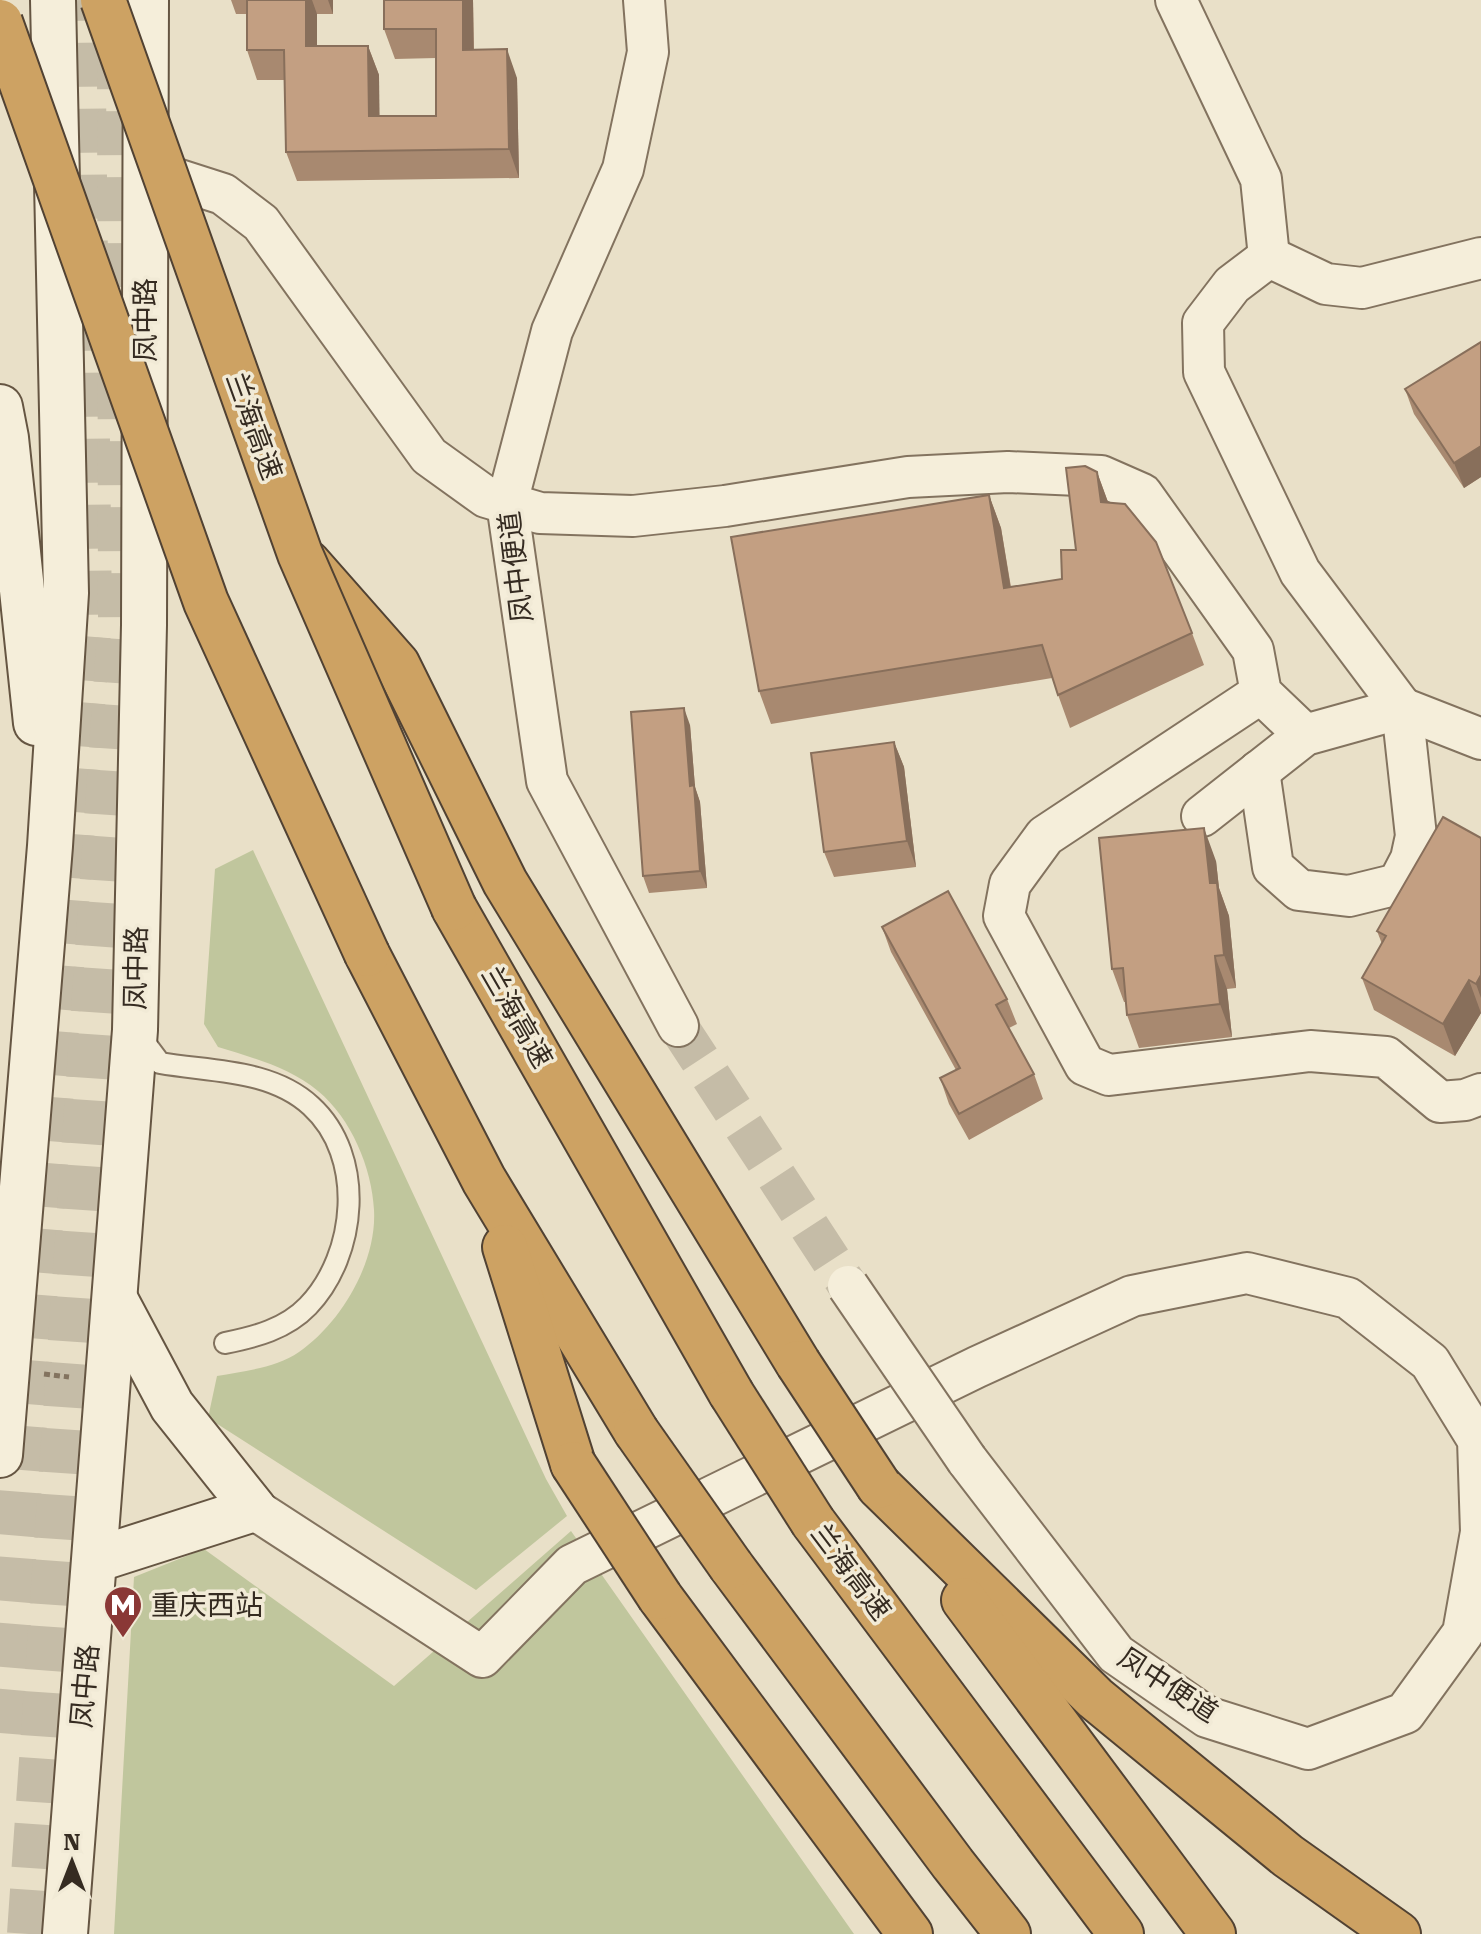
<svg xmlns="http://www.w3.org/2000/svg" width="1481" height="1934" font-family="'Roboto Serif','Noto Sans SC',serif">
	<rect width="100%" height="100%" fill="#e9e0c8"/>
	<g fill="#c0c69d">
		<path d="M253,850l293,629 21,37 -91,74 -268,-172 9,-42c27,-5 59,-8 82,-24 42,-29 78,-90 75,-142 -2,-42 -23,-92 -56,-119 -29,-24 -65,-33 -100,-44l-14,-23 11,-155z"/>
		<polygon points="571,1531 854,1934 114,1934 134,1577 204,1549 394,1686"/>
	</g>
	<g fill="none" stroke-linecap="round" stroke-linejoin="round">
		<polyline stroke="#c5bca7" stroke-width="40" stroke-dasharray="40 20" stroke-linecap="butt" points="678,1026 848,1286"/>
		<g stroke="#c5bca7" stroke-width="44" stroke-dasharray="44 22" stroke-linecap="butt">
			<polyline points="0,1733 90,620 83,0"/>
			<polyline points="29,1934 120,618 119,52"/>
		</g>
		<g stroke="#83735f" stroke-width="24">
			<path id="service" d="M139,1035l21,28c51,9 111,6 151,43 55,50 46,149 -3,200 -22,23 -53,31 -83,37"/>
		</g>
		<g stroke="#83735f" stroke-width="44">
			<g id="minor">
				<polyline points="644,0 648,52 623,169 552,331 507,503 547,781 678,1026"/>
				<polyline points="1176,0 1261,179 1269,257"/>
				<polyline points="145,169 223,194 261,223 429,456 486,497 540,513 633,516 725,506 908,477 1008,472 1101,476 1142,494 1253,650 1261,693 1305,735"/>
				<polyline points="1269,257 1326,284 1362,288 1481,258"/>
				<polyline points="1261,693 1045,836 1010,884 1004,916 1085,1065 1109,1075 1310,1051 1386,1057 1440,1102 1465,1100 1481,1094"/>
				<polyline points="1259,771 1273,867 1299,890 1349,896 1398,884 1411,859 1416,836 1402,708 1300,572 1204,372 1203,323 1232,285 1269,257"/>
				<polyline points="1202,816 1305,735 1402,708 1481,739"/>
				<polyline points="254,1509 482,1657 572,1565 977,1367 1132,1296 1247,1273 1348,1298 1430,1362 1478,1440 1481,1532 1463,1633 1405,1713 1308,1749 1207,1717 1116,1654 967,1460"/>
			</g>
		</g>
		<g stroke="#655542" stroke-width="48">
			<g id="secondary">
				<polyline points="0,407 6,438 36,723"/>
				<polyline points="0,1455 50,846 66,593 53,0"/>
				<polyline points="95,1560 254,1509 172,1406 115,1299"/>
				<polyline points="65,1934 135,1030 144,625 146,0"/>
			</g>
		</g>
		<g stroke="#514233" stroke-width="48">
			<g id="motorway">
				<polyline points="308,563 397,664 505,882 798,1363"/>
				<polyline points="454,908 731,1393"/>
				<polyline points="367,954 484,1180 636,1431"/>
				<polyline points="505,1247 573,1464"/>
				<polyline points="879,1486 1095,1698 1288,1856 1398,1934"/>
				<polyline points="813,1522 1121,1934"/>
				<polyline points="731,1566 953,1864 1008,1934"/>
				<polyline points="660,1597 910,1934"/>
				<polyline points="964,1600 1213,1934"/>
			</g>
		</g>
		<polyline stroke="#83735f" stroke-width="5" stroke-dasharray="6 4" stroke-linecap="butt" points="44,1374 69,1377"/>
		<use href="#service" stroke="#f5eeda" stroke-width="20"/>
		<use href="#minor" stroke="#f5eeda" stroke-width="40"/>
		<use href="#secondary" stroke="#f5eeda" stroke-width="44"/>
		<use href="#motorway" stroke="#cda263" stroke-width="44"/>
		<g stroke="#83735f" stroke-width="44" stroke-linecap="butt">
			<polyline id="minor-bridge" points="848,1286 967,1460"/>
		</g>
		<g stroke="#514233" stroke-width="48" stroke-linecap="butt">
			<g id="motorway-bridge">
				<polyline points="103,0 300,554 454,908"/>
				<polyline points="0,22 206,602 367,954"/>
				<polyline points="798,1363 879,1486"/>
				<polyline points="731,1393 813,1522"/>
				<polyline points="636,1431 731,1566"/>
				<polyline points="573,1464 660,1597"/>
			</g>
		</g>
		<use href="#minor-bridge" stroke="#f5eeda" stroke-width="40"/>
		<use href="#motorway-bridge" stroke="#cda263" stroke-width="44"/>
	</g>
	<g fill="#a88970">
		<polygon points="231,0 333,0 333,14 317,14 317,46 368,46 379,75 379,116 436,116 436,58 395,59 384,29 384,0 473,0 474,50 517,78 519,178 297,181 286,152 285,80 257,80 247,50 247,14 236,14"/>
		<polygon points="1481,342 1481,477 1464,488 1414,414 1405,389"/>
		<polygon points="1097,472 1108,502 1192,633 1204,665 1070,728 1052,678 771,724 759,691 989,495 1001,528 1011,587 1062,579 1076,550"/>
		<polygon points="690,725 695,787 700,802 707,888 649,893 643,876"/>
		<polygon points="894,742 904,767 916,867 834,877 824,852"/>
		<polygon points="1481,838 1481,1013 1455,1056 1374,1010 1362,978 1382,944 1377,931"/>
		<polygon points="1216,861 1219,888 1229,916 1236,988 1227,989 1232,1037 1139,1048 1127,1015 1126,1002 1124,1002 1112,969"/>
		<polygon points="882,927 1007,999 1017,1024 1009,1028 1034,1074 1043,1099 969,1140 949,1104 940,1078 956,1070 891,952"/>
	</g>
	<g fill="#886f5b">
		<polygon points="306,0 312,0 317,14 317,75 306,46"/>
		<polygon points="328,0 333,0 333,14"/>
		<polygon points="463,0 473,0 474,79 463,50"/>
		<polygon points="368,46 379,75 380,145 369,116"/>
		<polygon points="507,49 517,78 519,178 509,149"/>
		<polygon points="1481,446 1481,477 1464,488 1454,463"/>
		<polygon points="1097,472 1109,505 1101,502"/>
		<polygon points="989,495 1001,528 1016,621 1004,588"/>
		<polygon points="684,708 690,725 695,787 700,802 707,888 700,871 690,786"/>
		<polygon points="894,742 904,767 916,867 907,841"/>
		<polygon points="1204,828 1216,861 1219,888 1229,916 1236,988 1224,955 1210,883"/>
		<polygon points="1215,956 1227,989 1232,1037 1220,1004"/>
		<polygon points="1481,975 1481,998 1476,984"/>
		<polygon points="1469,980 1481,1013 1455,1056 1443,1024"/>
	</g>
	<g fill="#c39f82" stroke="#886f5b" stroke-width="2">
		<polygon points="247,0 306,0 306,46 368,46 369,116 436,116 436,29 384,29 384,0 463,0 463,50 507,49 509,149 286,152 284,50 247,50"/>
		<polygon points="1481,342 1481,446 1454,463 1405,389"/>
		<polygon points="1085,466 1097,472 1101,502 1125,504 1156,542 1192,633 1058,695 1042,645 759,691 731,537 989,495 1004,588 1062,579 1061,550 1076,550 1066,468"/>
		<polygon points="684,708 690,786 694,785 700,871 643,876 631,712"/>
		<polygon points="894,742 907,841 824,852 811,753"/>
		<polygon points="1443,817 1481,838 1481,975 1476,984 1469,980 1443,1024 1362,978 1386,936 1377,931"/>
		<polygon points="1204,828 1210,883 1217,883 1224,955 1215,956 1220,1004 1127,1015 1123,968 1112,969 1099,838"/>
		<polygon points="948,891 1007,999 996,1005 1034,1074 959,1114 940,1078 960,1068 882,927"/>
	</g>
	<defs>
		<g id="metro-pin" transform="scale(2)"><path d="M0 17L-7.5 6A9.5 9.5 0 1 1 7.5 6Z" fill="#8a3836" stroke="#f1ead6"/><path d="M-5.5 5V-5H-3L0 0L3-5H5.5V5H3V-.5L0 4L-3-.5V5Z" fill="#fff"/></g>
	</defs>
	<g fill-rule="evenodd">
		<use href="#metro-pin" x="123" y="1605"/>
	</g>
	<g text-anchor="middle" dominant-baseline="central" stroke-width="7" stroke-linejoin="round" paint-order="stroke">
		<g font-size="28" fill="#352b21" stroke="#f1ead6">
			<text transform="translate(145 320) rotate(-90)">凤中路</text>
			<text transform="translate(254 426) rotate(70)">兰海高速</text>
			<text transform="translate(516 567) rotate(-97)">凤中便道</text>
			<text transform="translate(136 968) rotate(-89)">凤中路</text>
			<text transform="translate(517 1017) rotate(60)">兰海高速</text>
			<text transform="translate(851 1572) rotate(53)">兰海高速</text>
			<text transform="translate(1168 1685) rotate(33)">凤中便道</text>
			<text transform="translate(85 1686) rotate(-85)">凤中路</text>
		</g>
		<g font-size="28" fill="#352b21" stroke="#f1ead6" text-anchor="start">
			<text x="151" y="1605">重庆西站</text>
		</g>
	</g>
	<g transform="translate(72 1862)" stroke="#f1ead6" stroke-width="6" paint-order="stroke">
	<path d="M0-6L14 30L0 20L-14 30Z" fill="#352b21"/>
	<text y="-12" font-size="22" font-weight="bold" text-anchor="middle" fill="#352b21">N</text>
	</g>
</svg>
